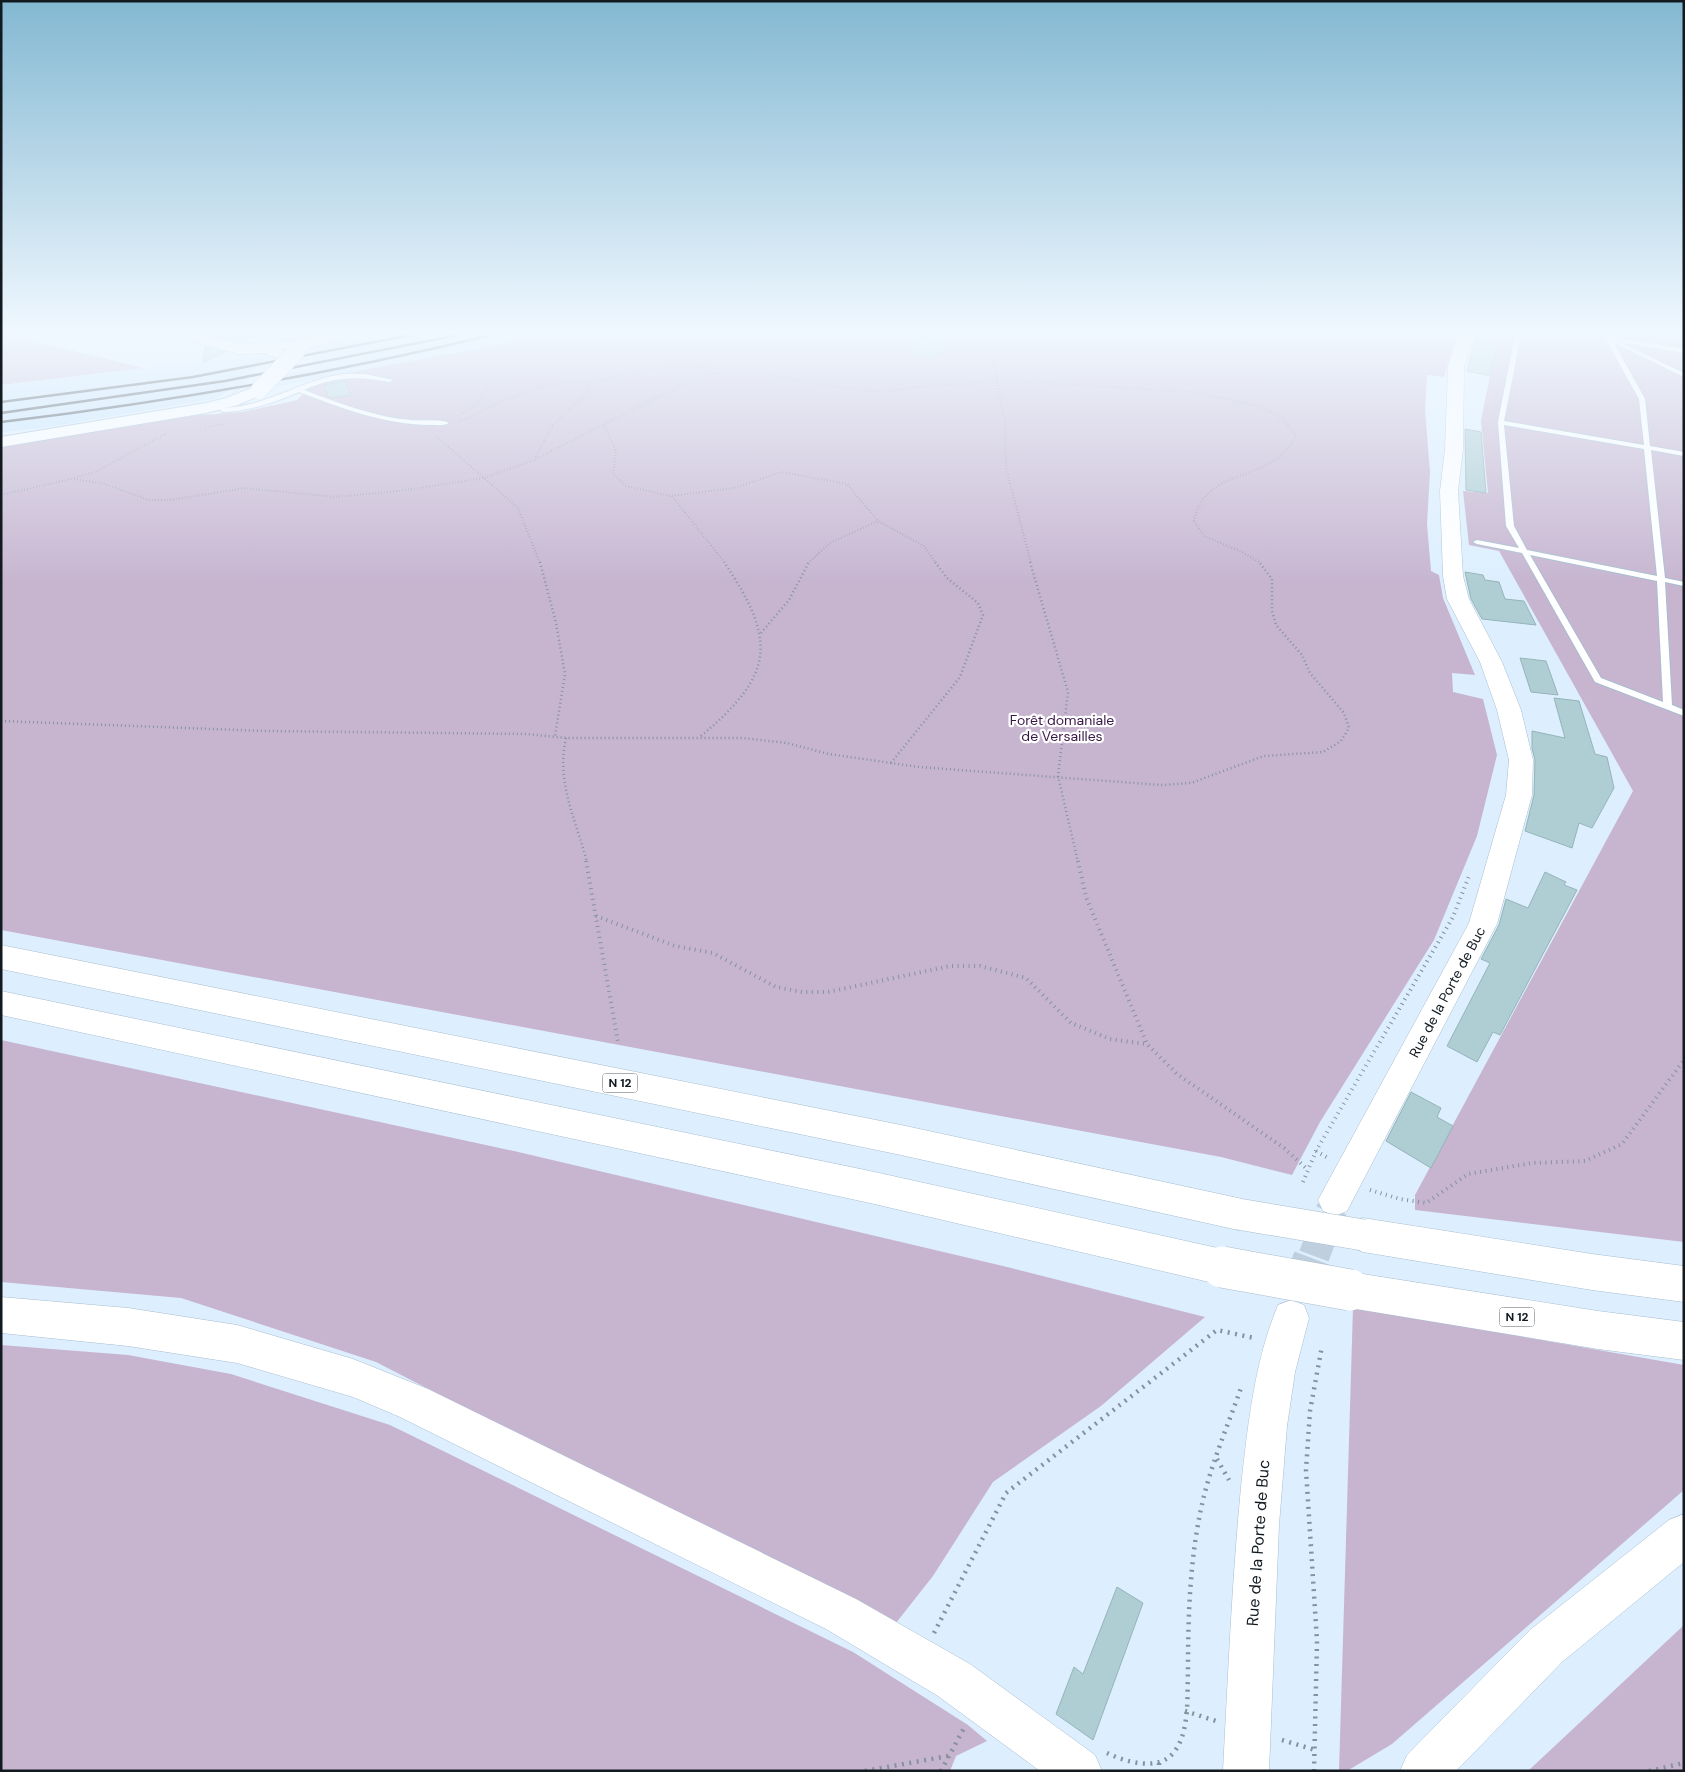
<svg xmlns="http://www.w3.org/2000/svg" width="1685" height="1772" font-family="'DM Sans',sans-serif">
	<rect width="100%" height="100%" fill="#ddeffe"/>
	<g fill="#c8e4fc">
		<polygon points="372,335 536,335 508,343 274,387 288,374 314,369 311,354 327,346 344,340"/>
		<polygon points="266,356 245,382 214,399 42,428 1,432 1,385 167,365"/>
	</g>
	<g fill="#c7b5d0">
		<polygon points="6,335 10,335 143,368 1,385 1,337"/>
		<polygon points="536,335 1456,335 1444,377 1427,375 1425,410 1430,472 1427,524 1431,571 1439,575 1443,598 1475,675 1452,673 1453,692 1483,699 1497,755 1477,836 1434,940 1320,1122 1292,1175 1221,1157 1,930 1,446 163,418 242,412 297,400 320,378 508,343"/>
		<polygon points="1498,335 1684,335 1684,1242 1415,1210 1415,1195 1633,791 1499,551 1469,545 1463,491 1488,493 1481,421"/>
		<polygon points="1,1040 514,1151 1003,1266 1205,1317 1101,1406 993,1482 933,1576 892,1628 376,1362 181,1298 1,1282"/>
		<polygon points="1353,1307 1684,1365 1684,1490 1392,1744 1347,1771 1339,1771"/>
		<polygon points="1,1345 128,1355 231,1374 390,1425 853,1652 968,1725 987,1741 956,1756 950,1771 1,1771"/>
		<polygon points="1684,1625 1684,1771 1528,1771"/>
	</g>
	<g fill="#afced4" stroke="#95b4b9">
		<polygon points="210,335 256,335 240,342"/>
		<polygon points="931,335 942,336 947,345 933,357 913,356 911,339 923,339"/>
		<polygon points="1477,335 1499,335 1490,376 1467,371"/>
		<polygon points="205,347 225,352 203,363"/>
		<polygon points="345,381 351,395 332,398 328,397 324,385"/>
		<polygon points="1465,429 1481,432 1486,493 1466,490"/>
		<polygon points="1465,572 1483,575 1485,580 1499,582 1505,599 1524,601 1536,625 1482,619 1471,599"/>
		<polygon points="1520,658 1546,661 1558,695 1531,692"/>
		<polygon points="1554,698 1579,701 1595,754 1607,757 1614,788 1592,828 1579,823 1572,848 1525,831 1534,795 1535,760 1532,748 1532,731 1565,738"/>
		<polygon points="1545,872 1566,882 1564,885 1577,890 1500,1035 1493,1032 1477,1062 1447,1046 1490,963 1481,959 1499,925 1506,899 1528,908"/>
		<polygon points="1411,1092 1441,1108 1437,1117 1453,1126 1431,1168 1386,1141"/>
		<polygon points="1117,1587 1143,1603 1093,1740 1056,1714 1074,1667 1083,1674"/>
	</g>
	<g fill="none" stroke-linecap="round" stroke-linejoin="round">
		<polyline stroke="#bfcfdd" stroke-width="31" stroke-dasharray="31 16" stroke-linecap="butt" points="1314,1256 1332,1209"/>
		<polyline stroke="#bfcfdd" stroke-width="41" stroke-dasharray="41 21" stroke-linecap="butt" points="1299,1297 1315,1255"/>
		<g stroke="#a8bdcf" stroke-width="2">
			<g id="service">
				<path d="M1515,335h6l-17,86 140,24 -5,-46 -33,-59 -8,-5h7l79,14v4l-65,-11 65,31v4l-70,-34 31,56 5,47 34,6v4l-33,-6 14,128 19,4v4l-19,-4 7,123 12,5v6l-89,-34 -73,-129 -45,-9 -4,-2 4,-2 42,8 -13,-22 -8,-104zM1504,425l140,24 13,127 -130,-26 -13,-24zM1530,555l127,26 6,121 -62,-24z"/>
				<path d="M343,374h22l28,6 -3,2c-33,-6 -55,-6 -86,8 35,13 70,27 107,30 10,1 32,-1 38,3 -5,3 -12,2 -18,2 -46,0 -90,-17 -132,-33 -25,11 -49,19 -76,20l-10,-8 5,-1 6,5c44,-2 77,-28 119,-34z"/>
			</g>
		</g>
		<g stroke="#a8bdcf" stroke-width="2">
			<polygon id="minor" points="310,338 316,342 314,345 266,352 260,348 266,344"/>
		</g>
		<g stroke="#a8bdcf" stroke-width="2">
			<g id="tertiary">
				<polygon points="177,335 202,335 240,344 266,343 284,351 287,354 279,359 264,353 240,354 179,338"/>
				<polygon points="323,335 351,335 349,338 315,346 297,356 289,351 305,339"/>
				<polygon points="259,385 265,387 267,390 265,393 238,405 206,413 1,447 1,437 206,403 226,398"/>
			</g>
		</g>
		<g stroke="#a8bdcf" stroke-width="1">
			<g id="secondary">
				<polygon points="1458,335 1474,335 1464,367 1463,449 1458,491 1463,576 1469,599 1502,662 1521,710 1533,760 1532,795 1497,924 1347,1211 1335,1216 1323,1211 1318,1200 1469,923 1506,795 1509,760 1497,710 1480,662 1447,599 1443,576 1440,491 1445,449 1448,367"/>
				<polygon points="1,1297 128,1308 237,1325 353,1359 428,1389 856,1599 970,1664 1095,1755 1102,1771 1040,1771 938,1696 826,1629 400,1417 353,1397 237,1363 128,1346 1,1333"/>
				<path d="M1291,1300l13,5 5,13 -14,54 -8,54 -8,99 -10,246h-46c5,-95 9,-190 18,-284 7,-62 13,-124 37,-182z"/>
			</g>
		</g>
		<g stroke="#a8bdcf" stroke-width="1">
			<g id="trunk">
				<polygon points="1,945 901,1125 1238,1198 1250,1202 1255,1214 1250,1226 1238,1230 901,1155 1,969"/>
				<polygon points="1,991 870,1171 1222,1249 1235,1255 1240,1267 1235,1279 1222,1285 870,1203 1,1015"/>
				<polygon points="1363,1218 1592,1254 1684,1266 1684,1302 1592,1290 1363,1252 1351,1247 1345,1235 1351,1223"/>
				<polygon points="1350,1272 1598,1311 1684,1322 1684,1360 1598,1349 1350,1308 1337,1303 1332,1290 1337,1277"/>
				<polygon points="1684,1514 1684,1562 1562,1662 1456,1771 1400,1771 1407,1755 1530,1630 1669,1520"/>
			</g>
		</g>
		<g stroke="#85929d" stroke-width="2" stroke-dasharray="0.5 2.5" stroke-linecap="butt">
			<polyline points="992,335 992,354 1005,422 1006,468 1031,563"/>
			<polyline points="590,383 638,371 682,365 720,369"/>
			<polyline points="458,416 477,405 488,384"/>
			<path d="M459,420l8,-1c40,-21 77,-40 123,-36l-3,10 -34,32 -18,33"/>
			<polyline points="604,425 616,451 613,474 626,486 671,496 734,488 782,472 847,484 878,521 924,546 936,563"/>
			<polyline points="205,427 224,424"/>
			<path d="M437,437l47,41 50,-18 169,-86 46,-3 88,16 45,5 42,-6 89,-5 183,11 61,14 26,12 13,18c-25,50 -91,28 -102,85l10,15 38,16 19,11"/>
			<polyline points="74,478 97,471 167,433"/>
			<polyline points="1,495 71,479 102,483 149,500 170,500 245,488 335,497 399,491 484,478 518,508 540,563"/>
			<polyline points="672,496 725,563"/>
			<polyline points="808,563 830,543 878,521"/>
		</g>
		<g stroke="#85929d" stroke-width="2.5" stroke-dasharray="1 3" stroke-linecap="butt">
			<polyline points="540,562 556,623 565,674 555,736"/>
			<polyline points="1030,562 1068,692 1058,776 1078,862"/>
			<polyline points="761,633 789,600 809,562"/>
			<polyline points="1,721 266,731 527,734 566,738 743,738 787,743 829,754 919,767 1161,785 1191,783 1264,756 1323,752 1341,741 1349,728 1344,713 1310,673 1302,655 1276,625 1272,611 1272,579 1259,562"/>
			<path d="M701,736c74,-62 76,-95 23,-174"/>
			<path d="M566,738c-10,45 10,82 21,124"/>
			<polyline points="891,763 960,677 983,615 978,603 947,578 935,562"/>
		</g>
		<g stroke="#85929d" stroke-width="4" stroke-dasharray="1 4.5" stroke-linecap="butt">
			<polyline points="586,861 618,1042"/>
			<polyline points="1078,861 1086,897 1147,1044 1177,1074 1284,1148 1307,1169"/>
			<polyline points="596,916 675,946 713,953 776,987 802,992 828,992 950,966 980,966 1026,978 1071,1023 1110,1039 1146,1044"/>
			<polyline points="1316,1151 1328,1158"/>
			<polyline points="1303,1182 1316,1151 1453,917 1469,876"/>
			<polyline points="1370,1190 1400,1199 1426,1203 1468,1174 1532,1163 1585,1161 1622,1144 1684,1060"/>
		</g>
		<g stroke="#85929d" stroke-width="4.5" stroke-dasharray="2 5.5" stroke-linecap="butt">
			<polyline points="1217,1459 1229,1480"/>
			<polyline points="934,1633 1006,1493 1217,1330 1254,1338"/>
			<polyline points="1185,1711 1216,1721"/>
			<polyline points="1282,1740 1315,1750"/>
			<path d="M1107,1753c19,9 52,19 67,-1 16,-20 13,-57 14,-81 0,-57 2,-116 15,-171 9,-38 25,-75 38,-112"/>
			<polyline points="1159,1763 1159,1771"/>
			<polyline points="865,1771 948,1756"/>
			<polyline points="941,1771 964,1728"/>
			<polyline points="1314,1771 1317,1641 1306,1470 1310,1411 1322,1346"/>
			<polyline points="1649,1771 1684,1763"/>
		</g>
		<use href="#service" fill="#fff" fill-rule="evenodd"/>
		<use href="#minor" fill="#fff" fill-rule="evenodd"/>
		<use href="#tertiary" fill="#fff" fill-rule="evenodd"/>
		<use href="#secondary" fill="#fff" fill-rule="evenodd"/>
		<use href="#trunk" fill="#fff" fill-rule="evenodd"/>
		<g stroke="#3d474f" stroke-width="2.5">
			<polyline points="1,402 193,377 411,335"/>
			<polyline points="1,413 225,381 458,335"/>
			<path d="M1,422c166,-20 329,-48 491,-87"/>
		</g>
		<g stroke="#a8bdcf" stroke-width="18" stroke-linecap="butt">
			<polyline id="tertiary-bridge" points="259,390 297,351"/>
		</g>
		<g stroke="#a8bdcf" stroke-width="32" stroke-linecap="butt">
			<polyline id="trunk-bridge-far1" points="1238,1214 1363,1235"/>
		</g>
		<g stroke="#a8bdcf" stroke-width="42" stroke-linecap="butt">
			<polyline id="trunk-bridge" points="1222,1267 1350,1290"/>
		</g>
		<polyline stroke="#85929d" stroke-width="2" stroke-dasharray="0.5 2.5" stroke-linecap="butt" points="233,393 240,388"/>
		<use href="#tertiary-bridge" stroke="#fff" stroke-width="17"/>
		<use href="#trunk-bridge-far1" stroke="#fff" stroke-width="31"/>
		<use href="#trunk-bridge" stroke="#fff" stroke-width="41"/>
	</g>
	<linearGradient id="sky" x2="0" y2="1"><stop stop-color="#83b8d2"/><stop offset="0.57" stop-color="#f0f8ff"/><stop offset="1" stop-color="#f0f8ff" stop-opacity="0"/></linearGradient>
	<rect width="1685" height="583" fill="url(#sky)"/>
	<g text-anchor="middle" dominant-baseline="central" stroke-width="4.5" stroke-linejoin="round" paint-order="stroke">
		<g fill="#fff" stroke="#595f63" stroke-width="1">
			<rect x="602.5" y="1073.5" width="35" height="19" rx="4"/>
			<rect x="1499.5" y="1307.5" width="35" height="19" rx="4"/>
		</g>
		<g font-size="12" font-weight="bold" fill="#121a20">
			<text x="620" y="1083">N 12</text>
			<text x="1517" y="1317">N 12</text>
		</g>
		<g font-size="14" fill="#381847" stroke="#fff">
			<text x="1062" y="720">Forêt domaniale<tspan x="1062" dy="16">de Versailles</tspan></text>
		</g>
		<g font-size="14" fill="#121a20" stroke="#fff">
			<text transform="translate(1447 992) rotate(-62)">Rue de la Porte de Buc</text>
		</g>
		<g font-size="16" fill="#121a20" stroke="#fff">
			<text transform="translate(1258 1543) rotate(-86)">Rue de la Porte de Buc</text>
		</g>
	</g>
	<rect width="1685" height="1772" fill="none" stroke="#121a20" stroke-width="5"/>
</svg>
